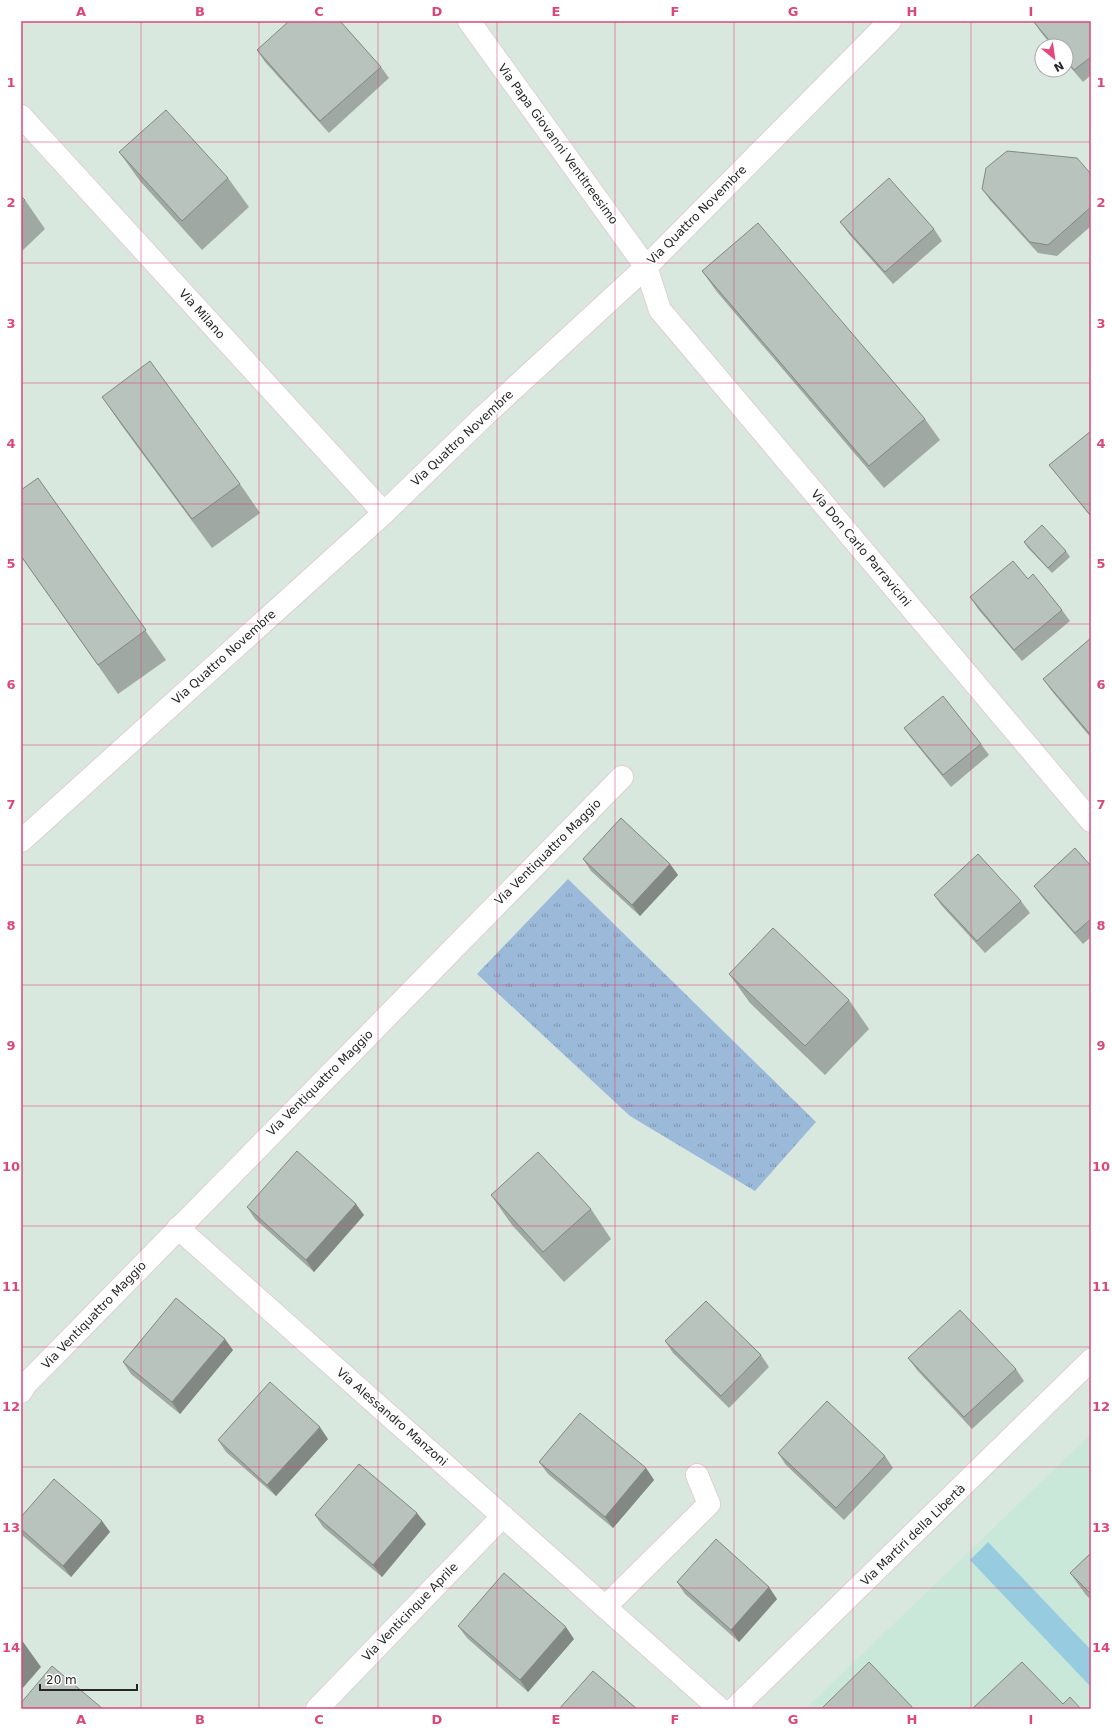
<svg xmlns="http://www.w3.org/2000/svg" width="1112" height="1730" font-family="'DejaVu Sans',sans-serif">
	<defs>
		<pattern id="grass-tufts" width="24" height="20" patternUnits="userSpaceOnUse"><rect width="24" height="20" fill="#9bb9d9"/><path d="M3 7l-1-3M5 7V3M7 7l1-3M15 17l-1-3M17 17v-4M19 17l1-3" fill="none" stroke="#7e96b0"/></pattern>
	</defs>
	<rect width="100%" height="100%" fill="#d9e8df"/>
	<polygon fill="#cae8da" points="1091,1434 1091,1709 805,1709"/>
	<polygon fill="url(#grass-tufts)" points="568,879 816,1122 755,1191 630,1116 477,974"/>
	<polygon fill="#97cbe0" points="988,1542 1091,1650 1091,1687 970,1560"/>
	<g fill="none" stroke-linecap="round" stroke-linejoin="round">
		<g stroke="#decfd4" stroke-width="24">
			<g id="minor">
				<polyline points="469,21 646,267 660,310 1091,821"/>
				<polyline points="21,116 384,513"/>
				<polyline points="178,1228 720,1709"/>
				<polyline points="21,1392 26,1384 622,777"/>
				<polyline points="605,1607 709,1504 697,1475"/>
				<polyline points="317,1709 503,1516"/>
				<polyline points="734,1709 1091,1360"/>
			</g>
		</g>
		<g stroke="#decfd4" stroke-width="24">
			<polyline id="tertiary" points="21,841 384,513 484,416 646,267 890,21"/>
		</g>
		<use href="#minor" stroke="#fff" stroke-width="22"/>
		<use href="#tertiary" stroke="#fff" stroke-width="22"/>
	</g>
	<g fill="#9fa8a3">
		<polygon points="1033,21 1091,21 1091,75 1083,82 1066,62 1066,46 1052,46 1040,31"/>
		<polygon points="257,50 381,67 389,78 329,133 265,62"/>
		<polygon points="119,152 228,178 249,207 202,250 140,181"/>
		<polygon points="1091,174 1091,226 1057,256 1038,253 990,200 982,189"/>
		<polygon points="21,196 25,200 45,229 21,252"/>
		<polygon points="840,222 934,229 942,241 893,284 849,234"/>
		<polygon points="702,271 925,419 940,440 884,488 717,292"/>
		<polygon points="102,397 240,484 260,513 212,548 122,426"/>
		<polygon points="1091,431 1091,517 1058,476 1049,465"/>
		<polygon points="38,478 166,660 118,694 21,556"/>
		<polygon points="1024,542 1066,551 1070,557 1052,573 1028,548"/>
		<polygon points="1028,579 1062,610 1070,621 1022,661 978,609 970,597"/>
		<polygon points="1091,638 1091,738 1051,690 1043,679"/>
		<polygon points="904,728 981,744 989,755 951,787 912,739"/>
		<polygon points="583,859 670,864 678,875 640,916 591,871"/>
		<polygon points="1091,866 1091,937 1083,944 1042,897 1034,886"/>
		<polygon points="934,895 1021,901 1030,913 985,953 942,906"/>
		<polygon points="729,974 849,1000 869,1029 825,1075 750,1003"/>
		<polygon points="491,1195 591,1209 611,1239 564,1282 512,1225"/>
		<polygon points="247,1207 364,1215 314,1272 255,1219"/>
		<polygon points="665,1341 761,1355 769,1367 729,1408 673,1353"/>
		<polygon points="233,1350 180,1414 131,1374 123,1362"/>
		<polygon points="908,1358 1016,1369 1024,1381 972,1429 917,1370"/>
		<polygon points="328,1439 276,1496 226,1452 218,1440"/>
		<polygon points="778,1453 885,1456 893,1468 844,1520 786,1465"/>
		<polygon points="539,1462 646,1468 654,1480 613,1528 548,1474"/>
		<polygon points="315,1515 426,1524 382,1577 323,1527"/>
		<polygon points="21,1517 102,1521 110,1532 71,1577 23,1536 21,1533"/>
		<polygon points="1091,1553 1091,1600 1086,1595 1070,1573"/>
		<polygon points="677,1582 777,1599 739,1642 685,1594"/>
		<polygon points="458,1626 574,1639 528,1692 467,1638"/>
	</g>
	<g fill="#828884">
		<polygon points="670,864 678,875 640,916 632,905"/>
		<polygon points="356,1204 364,1215 314,1272 306,1260"/>
		<polygon points="225,1339 233,1350 180,1414 172,1402"/>
		<polygon points="320,1427 328,1439 276,1496 267,1485"/>
		<polygon points="646,1468 654,1480 613,1528 605,1517"/>
		<polygon points="417,1513 426,1524 382,1577 373,1565"/>
		<polygon points="102,1521 110,1532 71,1577 63,1566"/>
		<polygon points="769,1587 777,1599 739,1642 731,1630"/>
		<polygon points="566,1627 574,1639 528,1692 520,1680"/>
		<polygon points="21,1639 41,1667 21,1690"/>
	</g>
	<g fill="#b9c3bd" stroke="#828884">
		<polygon points="289,21 340,21 381,67 320,121 257,50"/>
		<polygon points="1033,21 1091,21 1091,57 1074,70 1066,60 1066,46 1054,46"/>
		<polygon points="166,110 228,178 182,221 119,152"/>
		<polygon points="1007,151 1077,158 1091,174 1091,207 1048,245 1030,242 982,189 986,168"/>
		<polygon points="889,178 934,229 885,272 840,222"/>
		<polygon points="21,196 25,200 21,203"/>
		<polygon points="758,223 925,419 869,466 702,271"/>
		<polygon points="150,361 240,484 192,519 102,397"/>
		<polygon points="1091,431 1091,516 1049,465"/>
		<polygon points="38,478 146,630 98,665 21,556 21,490"/>
		<polygon points="1042,525 1066,551 1048,568 1024,542"/>
		<polygon points="1013,561 1028,579 1033,574 1062,610 1014,650 970,597"/>
		<polygon points="1091,638 1091,732 1089,733 1043,679"/>
		<polygon points="943,696 981,744 943,775 904,728"/>
		<polygon points="621,818 670,864 632,905 583,859"/>
		<polygon points="1075,848 1091,866 1091,919 1075,933 1034,886"/>
		<polygon points="978,854 1021,901 977,941 934,895"/>
		<polygon points="773,928 849,1000 805,1046 729,974"/>
		<polygon points="297,1151 356,1204 306,1260 247,1207"/>
		<polygon points="538,1152 591,1209 543,1252 491,1195"/>
		<polygon points="176,1298 225,1339 172,1402 123,1362"/>
		<polygon points="706,1301 761,1355 721,1396 665,1341"/>
		<polygon points="960,1310 1016,1369 964,1417 908,1358"/>
		<polygon points="270,1382 320,1427 267,1485 218,1440"/>
		<polygon points="827,1401 885,1456 836,1508 778,1453"/>
		<polygon points="580,1413 646,1468 605,1517 539,1462"/>
		<polygon points="359,1464 417,1513 373,1565 315,1515"/>
		<polygon points="54,1479 102,1521 63,1566 21,1529 21,1517"/>
		<polygon points="716,1539 769,1587 731,1630 677,1582"/>
		<polygon points="1091,1553 1091,1594 1070,1573"/>
		<polygon points="504,1573 566,1627 520,1680 458,1626"/>
		<polygon points="869,1662 914,1709 821,1709"/>
		<polygon points="1022,1662 1063,1704 1070,1697 1081,1709 972,1709"/>
		<polygon points="52,1666 103,1709 21,1709 21,1703"/>
		<polygon points="593,1671 637,1709 559,1709"/>
	</g>
	<path fill="none" stroke="#db4777" stroke-width="1" stroke-opacity="0.55" d="M141,21v1688M259,21v1688M378,21v1688M497,21v1688M615,21v1688M734,21v1688M853,21v1688M971,21v1688M21,142h1070M21,263h1070M21,383h1070M21,504h1070M21,624h1070M21,745h1070M21,865h1070M21,985h1070M21,1106h1070M21,1226h1070M21,1347h1070M21,1467h1070M21,1588h1070"/>
	<g text-anchor="middle" dominant-baseline="central" stroke-width="3" stroke-linejoin="round" paint-order="stroke">
		<g font-size="12" fill="#262626" stroke="#fff">
			<text transform="translate(558 144) rotate(54)">Via Papa Giovanni Ventitreesimo</text>
			<text transform="translate(697 215) rotate(-45)">Via Quattro Novembre</text>
			<text transform="translate(202 314) rotate(48)">Via Milano</text>
			<text transform="translate(462 438) rotate(-43)">Via Quattro Novembre</text>
			<text transform="translate(861 548) rotate(50)">Via Don Carlo Parravicini</text>
			<text transform="translate(224 657) rotate(-42)">Via Quattro Novembre</text>
			<text transform="translate(548 852) rotate(-45)">Via Ventiquattro Maggio</text>
			<text transform="translate(320 1083) rotate(-45)">Via Ventiquattro Maggio</text>
			<text transform="translate(94 1315) rotate(-46)">Via Ventiquattro Maggio</text>
			<text transform="translate(392 1417) rotate(41)">Via Alessandro Manzoni</text>
			<text transform="translate(913 1535) rotate(-44)">Via Martiri della Libertà</text>
			<text transform="translate(410 1612) rotate(-46)">Via Venticinque Aprile</text>
		</g>
	</g>
	<rect width="1112" height="1730" fill="none" stroke="#ffffff" stroke-width="44"/>
	<g transform="translate(1054 58) rotate(151)"><circle r="19" fill="#ffffff" stroke="#a8a8a8"/>
	<path d="M0-3L7 15L0 10L-7 15Z" fill="#e5497b"/>
	<text y="-6" font-size="11" font-weight="bold" text-anchor="middle" fill="#262626">N</text>
	</g>
	<path d="M40 1684v6h97v-6" fill="none" stroke="#262626" stroke-width="2"/>
	<text x="46" y="1684" font-size="12" fill="#262626" stroke="#ffffff" stroke-width="3" paint-order="stroke">20 m</text>
	<rect x="22" y="22" width="1068" height="1686" fill="none" stroke="#db4777" stroke-width="1.5"/>
	<g font-size="13" text-anchor="middle" font-weight="bold" fill="#db4777">
		<text x="81" y="16">A</text>
		<text x="200" y="16">B</text>
		<text x="319" y="16">C</text>
		<text x="437" y="16">D</text>
		<text x="556" y="16">E</text>
		<text x="675" y="16">F</text>
		<text x="793" y="16">G</text>
		<text x="912" y="16">H</text>
		<text x="1031" y="16">I</text>
		<text x="11" y="87">1</text>
		<text x="1101" y="87">1</text>
		<text x="11" y="207">2</text>
		<text x="1101" y="207">2</text>
		<text x="11" y="328">3</text>
		<text x="1101" y="328">3</text>
		<text x="11" y="448">4</text>
		<text x="1101" y="448">4</text>
		<text x="11" y="568">5</text>
		<text x="1101" y="568">5</text>
		<text x="11" y="689">6</text>
		<text x="1101" y="689">6</text>
		<text x="11" y="809">7</text>
		<text x="1101" y="809">7</text>
		<text x="11" y="930">8</text>
		<text x="1101" y="930">8</text>
		<text x="11" y="1050">9</text>
		<text x="1101" y="1050">9</text>
		<text x="11" y="1171">10</text>
		<text x="1101" y="1171">10</text>
		<text x="11" y="1291">11</text>
		<text x="1101" y="1291">11</text>
		<text x="11" y="1411">12</text>
		<text x="1101" y="1411">12</text>
		<text x="11" y="1532">13</text>
		<text x="1101" y="1532">13</text>
		<text x="11" y="1652">14</text>
		<text x="1101" y="1652">14</text>
		<text x="81" y="1724">A</text>
		<text x="200" y="1724">B</text>
		<text x="319" y="1724">C</text>
		<text x="437" y="1724">D</text>
		<text x="556" y="1724">E</text>
		<text x="675" y="1724">F</text>
		<text x="793" y="1724">G</text>
		<text x="912" y="1724">H</text>
		<text x="1031" y="1724">I</text>
	</g>
</svg>
